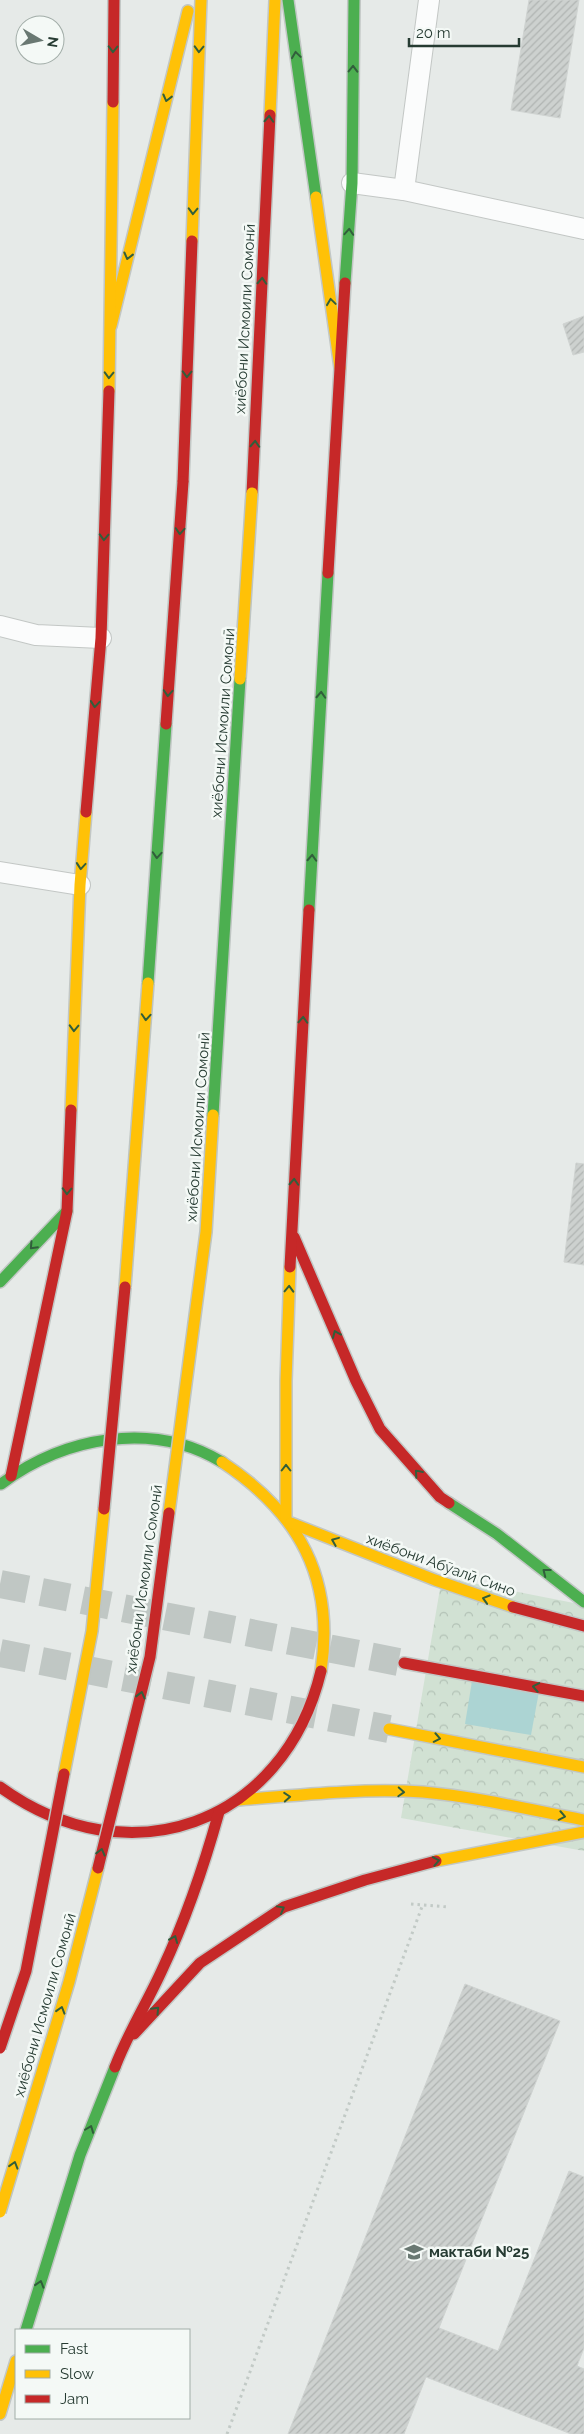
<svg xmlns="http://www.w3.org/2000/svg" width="584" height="2434" font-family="Raleway,sans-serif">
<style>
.park{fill:url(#park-crowns)}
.water{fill:#acd4d3}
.building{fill:url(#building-hatch);stroke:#cfd3d1}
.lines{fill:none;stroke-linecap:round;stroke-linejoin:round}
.secondary-tunnel{stroke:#c0c7c4;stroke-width:28;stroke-dasharray:28 14;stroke-linecap:butt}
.lane-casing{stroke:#c3c7c5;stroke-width:22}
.fast-casing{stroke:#c2c7c5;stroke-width:14}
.slow-casing{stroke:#c2c7c5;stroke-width:14}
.jam-casing{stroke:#c2c7c5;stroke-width:14}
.path{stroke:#c2cac6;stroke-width:3;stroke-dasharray:2.5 4;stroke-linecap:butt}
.lane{stroke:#fbfcfc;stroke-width:20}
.fast{stroke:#4caf50;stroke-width:11}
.slow{stroke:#ffc107;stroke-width:11}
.jam{stroke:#c62828;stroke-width:11}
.fast-bridge-casing{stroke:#bec5c2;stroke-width:14;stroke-linecap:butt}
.slow-bridge-casing{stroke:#bec5c2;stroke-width:14;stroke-linecap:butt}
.jam-bridge-casing{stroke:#bec5c2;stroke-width:14;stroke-linecap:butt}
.fast-bridge{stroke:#4caf50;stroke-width:11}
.slow-bridge{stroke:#ffc107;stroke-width:11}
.jam-bridge{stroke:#c62828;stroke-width:11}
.oneway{stroke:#315e3b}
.labels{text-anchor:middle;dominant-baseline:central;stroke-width:5;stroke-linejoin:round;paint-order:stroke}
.street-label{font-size:15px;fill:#263b32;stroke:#f4f9f6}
.poi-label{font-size:15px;font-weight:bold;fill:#263b32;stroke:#f4f9f6;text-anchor:start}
</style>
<defs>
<pattern id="park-crowns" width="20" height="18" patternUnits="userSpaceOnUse" patternTransform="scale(1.25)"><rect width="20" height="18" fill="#d1e1d3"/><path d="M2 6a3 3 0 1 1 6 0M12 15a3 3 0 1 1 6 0" fill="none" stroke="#b3c2b6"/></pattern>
<pattern id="building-hatch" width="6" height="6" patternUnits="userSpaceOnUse" patternTransform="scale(1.25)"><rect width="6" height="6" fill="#cdd1cf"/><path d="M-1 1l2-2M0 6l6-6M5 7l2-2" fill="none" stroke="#b0b4b2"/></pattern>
</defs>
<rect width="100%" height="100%" fill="#e6eae8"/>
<polygon class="park" points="442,1577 584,1605 584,1851 401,1818"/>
<polygon class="water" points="473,1675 540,1686 531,1735 465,1724"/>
<g class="building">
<polygon points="529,0 579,0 560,118 511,110"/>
<polygon points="584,316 584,352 573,355 563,324"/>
<polygon points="576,1163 584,1164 584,1265 564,1262"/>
<polygon points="465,1984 560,2021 439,2328 498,2351 569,2171 584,2177 584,2348 577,2366 584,2369 584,2434 571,2434 426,2377 404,2434 288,2434"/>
</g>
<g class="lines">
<g class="secondary-tunnel">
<polyline points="0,1584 404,1663"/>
<polyline points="0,1653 389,1729"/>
</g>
<g class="lane-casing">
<g id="lane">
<polyline points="352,183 404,190 584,229"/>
<polyline points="404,190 429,0"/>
<polyline points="0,626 36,635 101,638"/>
<polyline points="0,872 80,885"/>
</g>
</g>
<g class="fast-casing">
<g id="fast">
<polyline points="288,0 316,197"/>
<polyline points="345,283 352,183 354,0"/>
<polyline points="309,910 328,573"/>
<polyline points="0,1282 67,1211"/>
<path d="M1 1484C64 1437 152 1420 222 1462"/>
<polyline points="449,1503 497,1534 584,1602"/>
<polyline points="26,2330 80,2155 115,2067"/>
</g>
</g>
<g class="slow-casing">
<g id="slow">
<polyline points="270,115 275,0"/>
<polyline points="316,197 340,368"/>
<polyline points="192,241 201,0"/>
<polyline points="111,326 188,11"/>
<polyline points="109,391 113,102"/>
<polyline points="71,1110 80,885 86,812"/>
<path d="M222 1462C299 1513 335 1578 321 1671"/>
<polyline points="286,1517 286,1381 290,1267"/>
<polyline points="291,1523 435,1580 513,1607"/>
<polyline points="389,1729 584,1767"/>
<path d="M238 1800C299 1795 362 1788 423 1792 478 1797 531 1810 584 1820"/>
<polyline points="436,1861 584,1832"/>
<polyline points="0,2414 16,2361"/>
</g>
</g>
<g class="jam-casing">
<g id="jam">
<polyline points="113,102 114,0"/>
<polyline points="183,482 192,241"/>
<polyline points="252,493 270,115"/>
<polyline points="328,573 345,283"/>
<polyline points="86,812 101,638 109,391"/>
<polyline points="294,1237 356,1381 380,1429 440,1497 449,1503"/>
<polyline points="290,1267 309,910"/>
<polyline points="11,1476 67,1211 71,1110"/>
<polyline points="513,1607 584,1626"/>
<polyline points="404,1663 584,1696"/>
<path d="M0 1787C128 1880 284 1825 321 1671"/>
<polyline points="134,2034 200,1963 284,1907 365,1880 436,1861"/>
<path d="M115 2067C128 2033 147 2003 162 1970 186 1919 204 1866 219 1812"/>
</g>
</g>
<g class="path">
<polyline points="411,1904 448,1907"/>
<polyline points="227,2434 423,1904"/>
</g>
<use href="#lane" class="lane"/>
<use href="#fast" class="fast"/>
<use href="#slow" class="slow"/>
<use href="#jam" class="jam"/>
<g class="fast-bridge-casing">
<g id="fast-bridge">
<polyline points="148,983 166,724"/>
<polyline points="213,1115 240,679"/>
</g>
</g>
<g class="slow-bridge-casing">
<g id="slow-bridge">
<polyline points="240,679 252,493"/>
<polyline points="125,1287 148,983"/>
<polyline points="169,1513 206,1232 213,1115"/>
<polyline points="64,1774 92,1631 104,1509"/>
<polyline points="0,2212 69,1982 98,1868"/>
</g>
</g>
<g class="jam-bridge-casing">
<g id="jam-bridge">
<polyline points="166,724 183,482"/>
<polyline points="104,1509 125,1287"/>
<polyline points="98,1868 150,1657 169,1513"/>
<polyline points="0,2048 26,1971 64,1774"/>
</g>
</g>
<use href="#fast-bridge" class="fast-bridge"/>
<use href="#slow-bridge" class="slow-bridge"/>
<use href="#jam-bridge" class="jam-bridge"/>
</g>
<defs><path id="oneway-chevron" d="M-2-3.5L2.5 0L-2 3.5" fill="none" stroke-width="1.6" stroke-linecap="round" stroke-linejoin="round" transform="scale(1.25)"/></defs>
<g class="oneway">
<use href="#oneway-chevron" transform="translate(113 49) rotate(91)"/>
<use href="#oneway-chevron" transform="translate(199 49) rotate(92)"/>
<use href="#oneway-chevron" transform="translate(296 55) rotate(-98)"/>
<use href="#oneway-chevron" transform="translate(353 69) rotate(-89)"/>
<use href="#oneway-chevron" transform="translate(167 98) rotate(104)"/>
<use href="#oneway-chevron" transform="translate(269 119) rotate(-87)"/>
<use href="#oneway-chevron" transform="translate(193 211) rotate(92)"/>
<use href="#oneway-chevron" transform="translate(349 232) rotate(-86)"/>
<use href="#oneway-chevron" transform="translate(128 256) rotate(104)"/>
<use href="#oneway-chevron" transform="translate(262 281) rotate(-87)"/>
<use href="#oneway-chevron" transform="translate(331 302) rotate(-98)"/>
<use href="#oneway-chevron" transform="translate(187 374) rotate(92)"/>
<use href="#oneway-chevron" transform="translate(109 375) rotate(92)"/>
<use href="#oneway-chevron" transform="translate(255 444) rotate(-87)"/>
<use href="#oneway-chevron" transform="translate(180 531) rotate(94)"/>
<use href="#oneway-chevron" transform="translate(104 537) rotate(92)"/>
<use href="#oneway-chevron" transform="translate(168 693) rotate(94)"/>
<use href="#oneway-chevron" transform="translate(321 695) rotate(-87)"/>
<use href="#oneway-chevron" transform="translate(95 704) rotate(95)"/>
<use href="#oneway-chevron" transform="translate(157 855) rotate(94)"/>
<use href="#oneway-chevron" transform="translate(312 858) rotate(-87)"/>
<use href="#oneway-chevron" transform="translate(81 866) rotate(95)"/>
<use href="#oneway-chevron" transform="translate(146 1017) rotate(94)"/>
<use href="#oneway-chevron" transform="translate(303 1020) rotate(-87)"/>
<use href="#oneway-chevron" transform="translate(74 1028) rotate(92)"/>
<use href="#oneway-chevron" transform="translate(294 1182) rotate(-87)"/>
<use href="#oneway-chevron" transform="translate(67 1191) rotate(92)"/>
<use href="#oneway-chevron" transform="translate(33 1246) rotate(133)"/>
<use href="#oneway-chevron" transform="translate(289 1289) rotate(-88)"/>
<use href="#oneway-chevron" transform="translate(336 1334) rotate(-113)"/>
<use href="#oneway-chevron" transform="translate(286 1468) rotate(-90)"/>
<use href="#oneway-chevron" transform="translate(418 1473) rotate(-131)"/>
<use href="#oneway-chevron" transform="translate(335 1541) rotate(-158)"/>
<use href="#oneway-chevron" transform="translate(546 1572) rotate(-142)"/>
<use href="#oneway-chevron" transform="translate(486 1599) rotate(-163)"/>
<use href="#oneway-chevron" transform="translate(536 1687) rotate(-170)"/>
<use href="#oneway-chevron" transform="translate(141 1695) rotate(-76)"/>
<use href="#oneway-chevron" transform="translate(437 1738) rotate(11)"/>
<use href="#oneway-chevron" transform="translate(401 1792) rotate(3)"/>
<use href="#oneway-chevron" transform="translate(287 1797) rotate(-4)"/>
<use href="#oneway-chevron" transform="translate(562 1816) rotate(11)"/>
<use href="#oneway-chevron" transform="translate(101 1852) rotate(-76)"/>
<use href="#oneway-chevron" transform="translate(436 1861) rotate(-11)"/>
<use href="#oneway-chevron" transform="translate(281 1909) rotate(-29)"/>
<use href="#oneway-chevron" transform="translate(174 1939) rotate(-68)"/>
<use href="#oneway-chevron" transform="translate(61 2010) rotate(-73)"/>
<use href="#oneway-chevron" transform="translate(156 2010) rotate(-47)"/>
<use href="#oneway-chevron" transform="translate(90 2129) rotate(-69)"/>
<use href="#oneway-chevron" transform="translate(14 2165) rotate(-73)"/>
<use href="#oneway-chevron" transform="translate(40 2284) rotate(-73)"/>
</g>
<defs>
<g id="school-bare" transform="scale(1.5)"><path d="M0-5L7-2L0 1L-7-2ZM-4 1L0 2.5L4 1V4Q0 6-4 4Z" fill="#697872" stroke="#f4f9f6" stroke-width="2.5" paint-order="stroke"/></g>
</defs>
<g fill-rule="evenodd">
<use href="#school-bare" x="414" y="2252"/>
</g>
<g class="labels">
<g class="street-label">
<text transform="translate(245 319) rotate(-87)">хиёбони Исмоили Сомонӣ</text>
<text transform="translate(223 723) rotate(-86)">хиёбони Исмоили Сомонӣ</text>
<text transform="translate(198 1127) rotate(-86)">хиёбони Исмоили Сомонӣ</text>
<text transform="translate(441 1565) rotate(20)">хиёбони Абӯалӣ Сино</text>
<text transform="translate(144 1579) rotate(-82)">хиёбони Исмоили Сомонӣ</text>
<text transform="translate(45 2005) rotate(-74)">хиёбони Исмоили Сомонӣ</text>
</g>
<g class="poi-label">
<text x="429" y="2252">мактаби №25</text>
</g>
</g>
<rect x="15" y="2329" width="175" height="90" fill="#f4f9f6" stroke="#a2ada8"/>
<rect x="25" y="2345" width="25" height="8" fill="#4caf50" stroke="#a2ada8"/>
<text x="60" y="2354" font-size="15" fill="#263b32">Fast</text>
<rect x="25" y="2370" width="25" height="8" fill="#ffc107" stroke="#a2ada8"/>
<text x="60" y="2379" font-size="15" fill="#263b32">Slow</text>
<rect x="25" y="2395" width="25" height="8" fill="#c62828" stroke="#a2ada8"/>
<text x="60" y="2404" font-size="15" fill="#263b32">Jam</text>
<g transform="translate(40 40) rotate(99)"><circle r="24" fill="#f4f9f6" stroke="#a2ada8"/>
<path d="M0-4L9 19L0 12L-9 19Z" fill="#697872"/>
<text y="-8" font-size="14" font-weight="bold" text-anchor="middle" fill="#263b32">N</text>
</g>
<path d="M409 38v8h110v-8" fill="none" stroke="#263b32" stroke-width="2.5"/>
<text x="416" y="38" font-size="15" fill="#263b32" stroke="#f4f9f6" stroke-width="4" paint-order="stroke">20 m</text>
</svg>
